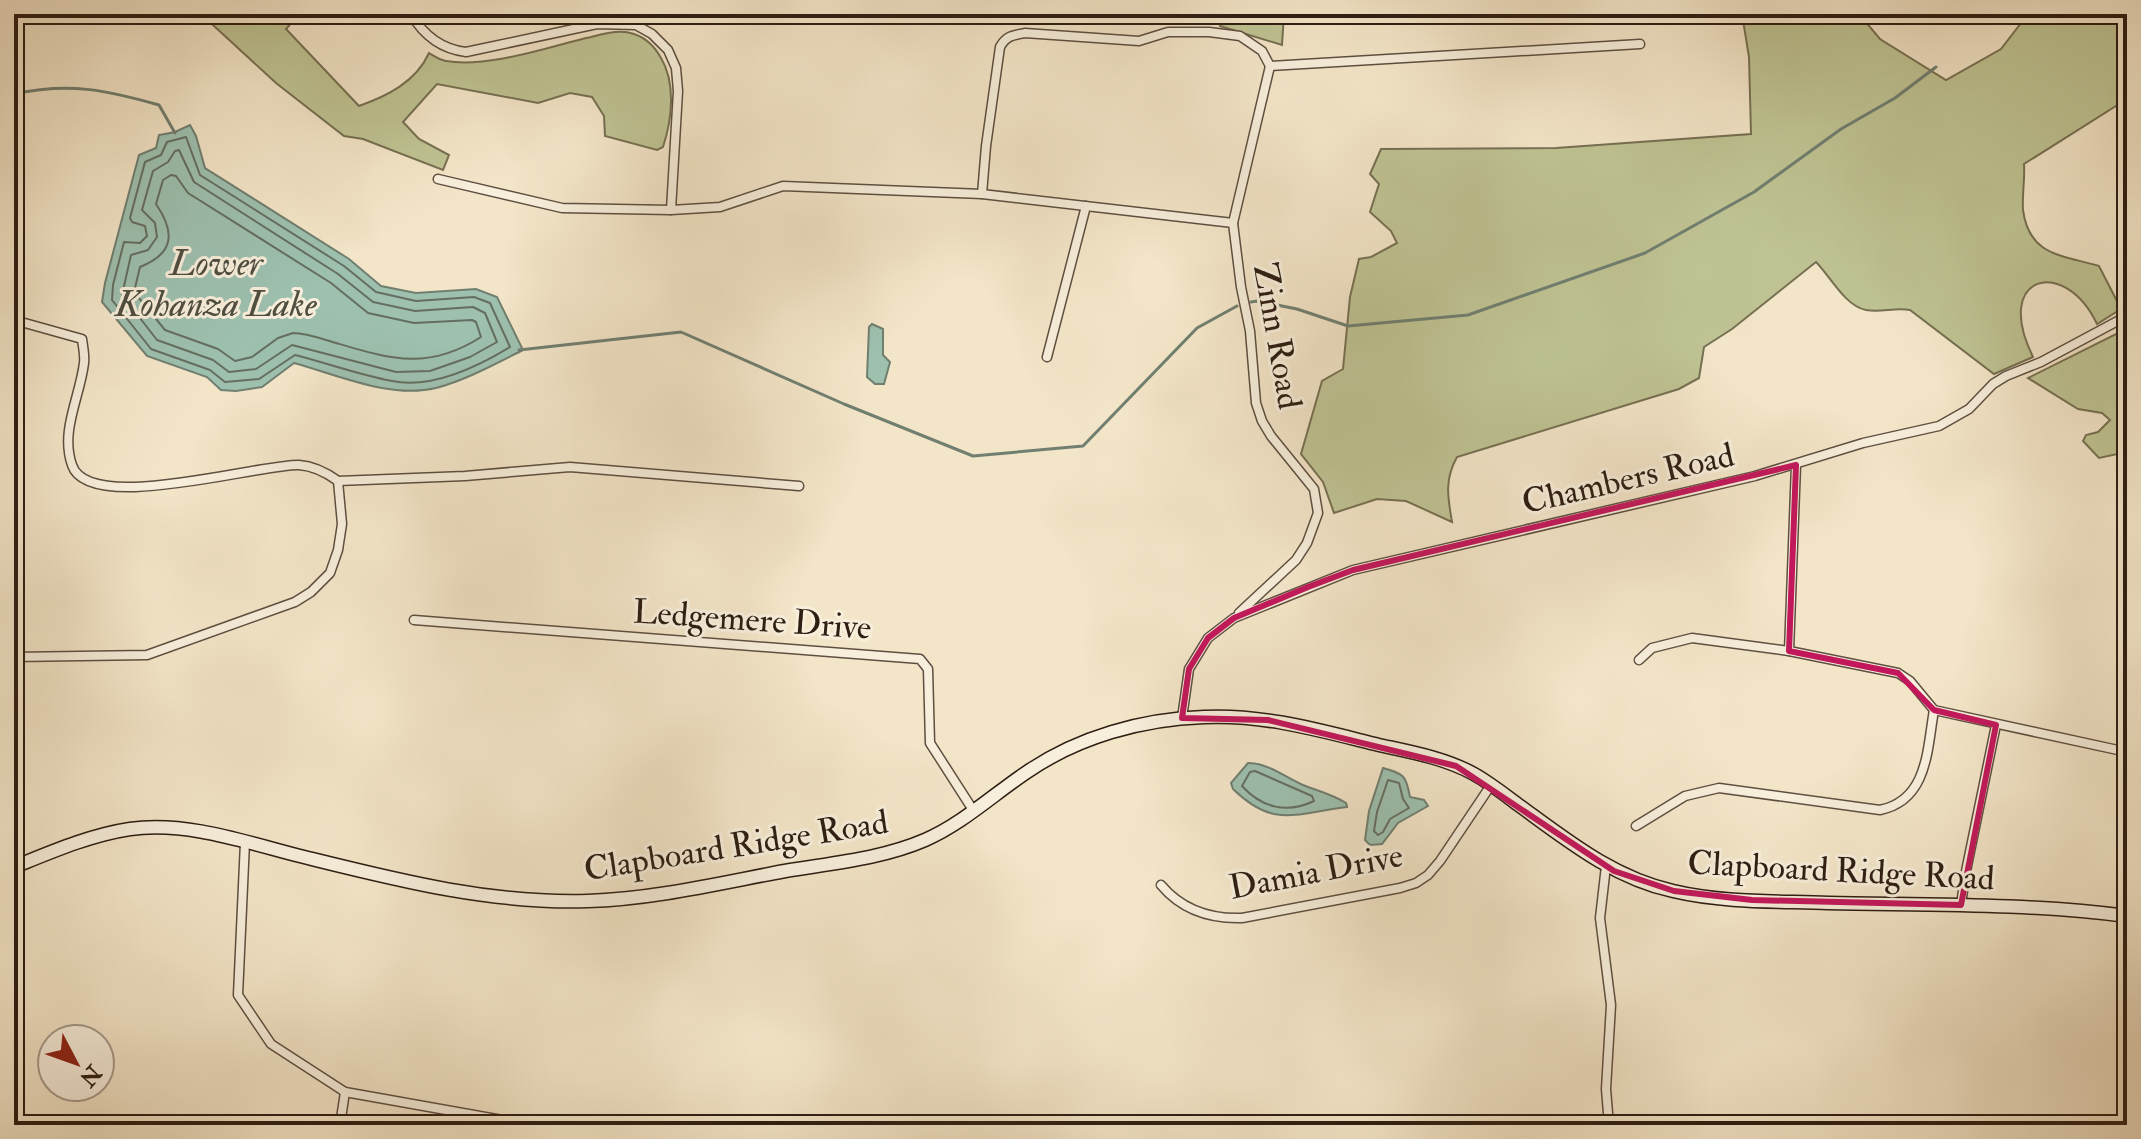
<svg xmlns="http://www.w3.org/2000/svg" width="2141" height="1139" font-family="'IM FELL Double Pica',serif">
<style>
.green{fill:#bfc393;stroke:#767052;stroke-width:2}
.water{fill:#9dc0af;stroke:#707f70;stroke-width:2}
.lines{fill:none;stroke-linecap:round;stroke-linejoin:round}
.shore{stroke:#656e60;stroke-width:2}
.stream{stroke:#707f70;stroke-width:3}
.minor-casing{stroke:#5e4f40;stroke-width:11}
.secondary-casing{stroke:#2d1d12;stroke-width:15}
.minor{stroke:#f7eedb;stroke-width:8}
.secondary{stroke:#f7eedb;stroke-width:12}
.marked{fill:none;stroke:#c2185b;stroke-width:6;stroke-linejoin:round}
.labels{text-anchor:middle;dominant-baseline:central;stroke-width:6;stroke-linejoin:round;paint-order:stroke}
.street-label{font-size:34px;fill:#2d1d12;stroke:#f7eedb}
.water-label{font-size:36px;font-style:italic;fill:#4f4e41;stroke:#f7eedb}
</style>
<rect width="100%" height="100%" fill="#f3e5c8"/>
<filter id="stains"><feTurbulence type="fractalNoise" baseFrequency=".0025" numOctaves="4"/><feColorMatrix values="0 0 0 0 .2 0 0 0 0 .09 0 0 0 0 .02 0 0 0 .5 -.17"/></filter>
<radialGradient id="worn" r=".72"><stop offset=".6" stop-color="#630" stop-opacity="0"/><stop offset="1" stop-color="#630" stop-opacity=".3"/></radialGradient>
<g class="green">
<path d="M201 14H299L286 29 359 106C387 96 416 82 429 53 434 56 440 60 446 61 487 68 545 48 586 38 601 35 618 28 634 34 646 38 655 47 661 58 676 83 672 120 663 147L657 150 605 136 604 116 592 97 570 93 538 103 437 84 403 122 419 139 449 155 443 170 363 139 344 136 276 83Z"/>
<polygon points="1223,14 1284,14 1282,45 1220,26"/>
<path d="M1742 14H1859L1880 39 1946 80 2001 49 2028 14H2127V99L2024 164C2025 179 2022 195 2023 210 2029 256 2062 255 2099 266L2121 309 2097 324C2065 256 1992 274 2033 357L1994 374 1910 310C1895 307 1881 313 1866 310 1845 306 1830 276 1816 262L1732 329 1704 347 1699 378 1679 389 1457 457C1444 480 1448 498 1452 522L1406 501 1377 499 1334 513 1323 482 1301 454 1322 381 1343 369 1350 297 1359 259 1371 257 1397 243 1391 231 1370 212 1379 184 1370 174 1381 149 1556 148 1751 134 1749 57Z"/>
<polygon points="2116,334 2127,351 2127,452 2099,458 2083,441 2086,435 2098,432 2110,420 2102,413 2078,409 2028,378"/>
</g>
<g class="water">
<path d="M190 125 196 136 205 168 349 259 381 286 416 293 476 289 497 297 523 350C495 364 466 380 436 388 390 399 338 375 294 363L262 387 236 391 221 390 207 377 147 356 102 302 105 283 139 155 156 148 159 135 175 132Z"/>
<polygon points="872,324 883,329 883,355 890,362 884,384 875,384 867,377 869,327"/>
<path d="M1248 763C1268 763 1285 777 1303 785 1318 791 1332 794 1346 803L1347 807C1295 813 1274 829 1233 789L1231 783Z"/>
<path d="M1383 768C1404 774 1406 775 1410 797L1424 800 1428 806 1398 823 1382 844 1370 845 1365 840 1369 811Z"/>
</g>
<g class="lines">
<g class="shore">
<path d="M186 137 200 175 344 266 376 292 416 301 474 297 490 303 510 347C477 367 431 389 392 381 359 375 327 363 295 355L259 379 225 382 210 370 151 349 112 300 113 285 124 242 140 243 147 236 145 226 132 222 130 218 145 162 161 155 167 142Z"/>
<polygon points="179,150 194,182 338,274 373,302 415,311 473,307 485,313 497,342 470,357 430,371 396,372 292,345 256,369 229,372 213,360 157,340 122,295 131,255 148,250 157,237 155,223 142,210 153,171 168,162 175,151"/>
<path d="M171 175 176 176 188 193 331 283 368 313 414 323 472 320 476 322 481 337C428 371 391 359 336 343 322 339 307 333 293 333L278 338 252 357 235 361 218 349 165 330 134 292 140 267C175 253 175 232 156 204L163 180Z"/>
<path d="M1255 771 1312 796 1314 801C1287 814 1262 808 1242 786L1250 772Z"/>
<polygon points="1388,780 1399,783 1403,799 1409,808 1390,819 1383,832 1378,835 1374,831 1377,812"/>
</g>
<g class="stream">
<path d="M14 94C69 82 106 90 159 105L175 133"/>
<polyline points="1251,302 1257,301 1297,309 1348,326 1468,315 1645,253 1754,192 1841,129 1895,98 1936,67"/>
<polyline points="519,350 681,332 844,404 973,456 1083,446 1197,328 1237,306"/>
</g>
<g class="minor-casing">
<g id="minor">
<path d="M411 14C424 36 441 49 466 52L597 24 636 25 652 34 668 50 676 68 678 91 671 210"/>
<polyline points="1270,66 1640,44"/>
<polyline points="438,179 562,208 671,210 720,207 783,186 982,194 1233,223"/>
<path d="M982 194 986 146 1000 47C1006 36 1013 35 1025 33L1139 41 1168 32H1209L1240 36 1262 51 1270 66"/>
<path d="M14 320 82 339C83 347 85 356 84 363 80 397 60 431 72 465 88 515 258 464 299 465 314 466 327 473 338 481L342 524 338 550 330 573 311 592 295 602 147 655 14 657"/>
<polyline points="1047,357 1086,206"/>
<polyline points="338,481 465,476 570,467 799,486"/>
<polyline points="1239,613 1296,560 1307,543 1318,513 1314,489 1271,436 1262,421 1256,403 1250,331 1241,287 1233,223 1270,66"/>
<polyline points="414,620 920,659 928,669 930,743 973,810"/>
<polyline points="1789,651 1796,465"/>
<polyline points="1934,710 2127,752"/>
<polyline points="1182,718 1189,669 1208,638 1234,618 1353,570 1755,476 1863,443 1939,426 1969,409 1993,384 2006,376 2041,362 2127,316"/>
<path d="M1636 826 1685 796 1719 788 1880 810C1928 800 1927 750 1934 710L1910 681 1898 673 1789 651 1692 638 1652 648 1639 660"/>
<polyline points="245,842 238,995 271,1044 345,1092 530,1125"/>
<polyline points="1606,866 1600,918 1611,1005 1606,1089 1609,1125"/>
<path d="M1161 885C1182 910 1211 919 1242 918L1400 888 1416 883 1428 875 1440 861 1491 785"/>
<polyline points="1961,905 1965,876 1996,725"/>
<polyline points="340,1125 345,1092"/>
</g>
</g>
<g class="secondary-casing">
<path id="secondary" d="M14 867C51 852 90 835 130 829 188 821 248 843 304 857 397 880 490 904 588 901 654 899 720 883 785 871 832 863 881 859 925 840 962 824 994 794 1027 772 1078 737 1142 719 1204 717 1264 714 1322 731 1379 745 1411 752 1445 758 1474 774 1490 783 1505 795 1520 806 1568 841 1614 878 1673 891 1724 903 1776 901 1828 903 1928 905 2028 903 2127 916"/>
</g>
<use href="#minor" class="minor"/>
<use href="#secondary" class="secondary"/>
</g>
<path class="marked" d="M1796 465 1789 651 1898 673 1934 710 1996 725 1961 905 1752 900 1674 891 1614 871 1456 766 1268 720 1182 718 1189 669 1208 638 1234 618 1308 587 1353 570Z"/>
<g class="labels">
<g class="street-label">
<text transform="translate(1277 336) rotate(80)">Zinn Road</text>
<text transform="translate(1628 479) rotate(-13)">Chambers Road</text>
<text transform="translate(752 620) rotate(4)">Ledgemere Drive</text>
<text transform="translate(736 846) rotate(-9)">Clapboard Ridge Road</text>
<text transform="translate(1841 871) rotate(3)">Clapboard Ridge Road</text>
<text transform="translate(1316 872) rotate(-11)">Damia Drive</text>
</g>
<g class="water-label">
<text x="216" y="263">Lower<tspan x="216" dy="41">Kohanza Lake</tspan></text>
</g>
</g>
<rect width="2141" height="1139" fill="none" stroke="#f3e5c8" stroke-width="48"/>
<rect x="16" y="16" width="2109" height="1107" fill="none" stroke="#2d1d12" stroke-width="4"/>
<rect x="24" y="24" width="2093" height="1091" fill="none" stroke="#2d1d12" stroke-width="2"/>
<g transform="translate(76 1063) rotate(131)"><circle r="38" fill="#f7eedb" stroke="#a69a8b" stroke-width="2"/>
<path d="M0-6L14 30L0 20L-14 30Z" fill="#8f2418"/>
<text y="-12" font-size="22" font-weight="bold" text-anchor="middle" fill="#2d1d12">N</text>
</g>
<rect width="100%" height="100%" filter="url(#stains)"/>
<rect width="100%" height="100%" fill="url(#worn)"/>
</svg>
